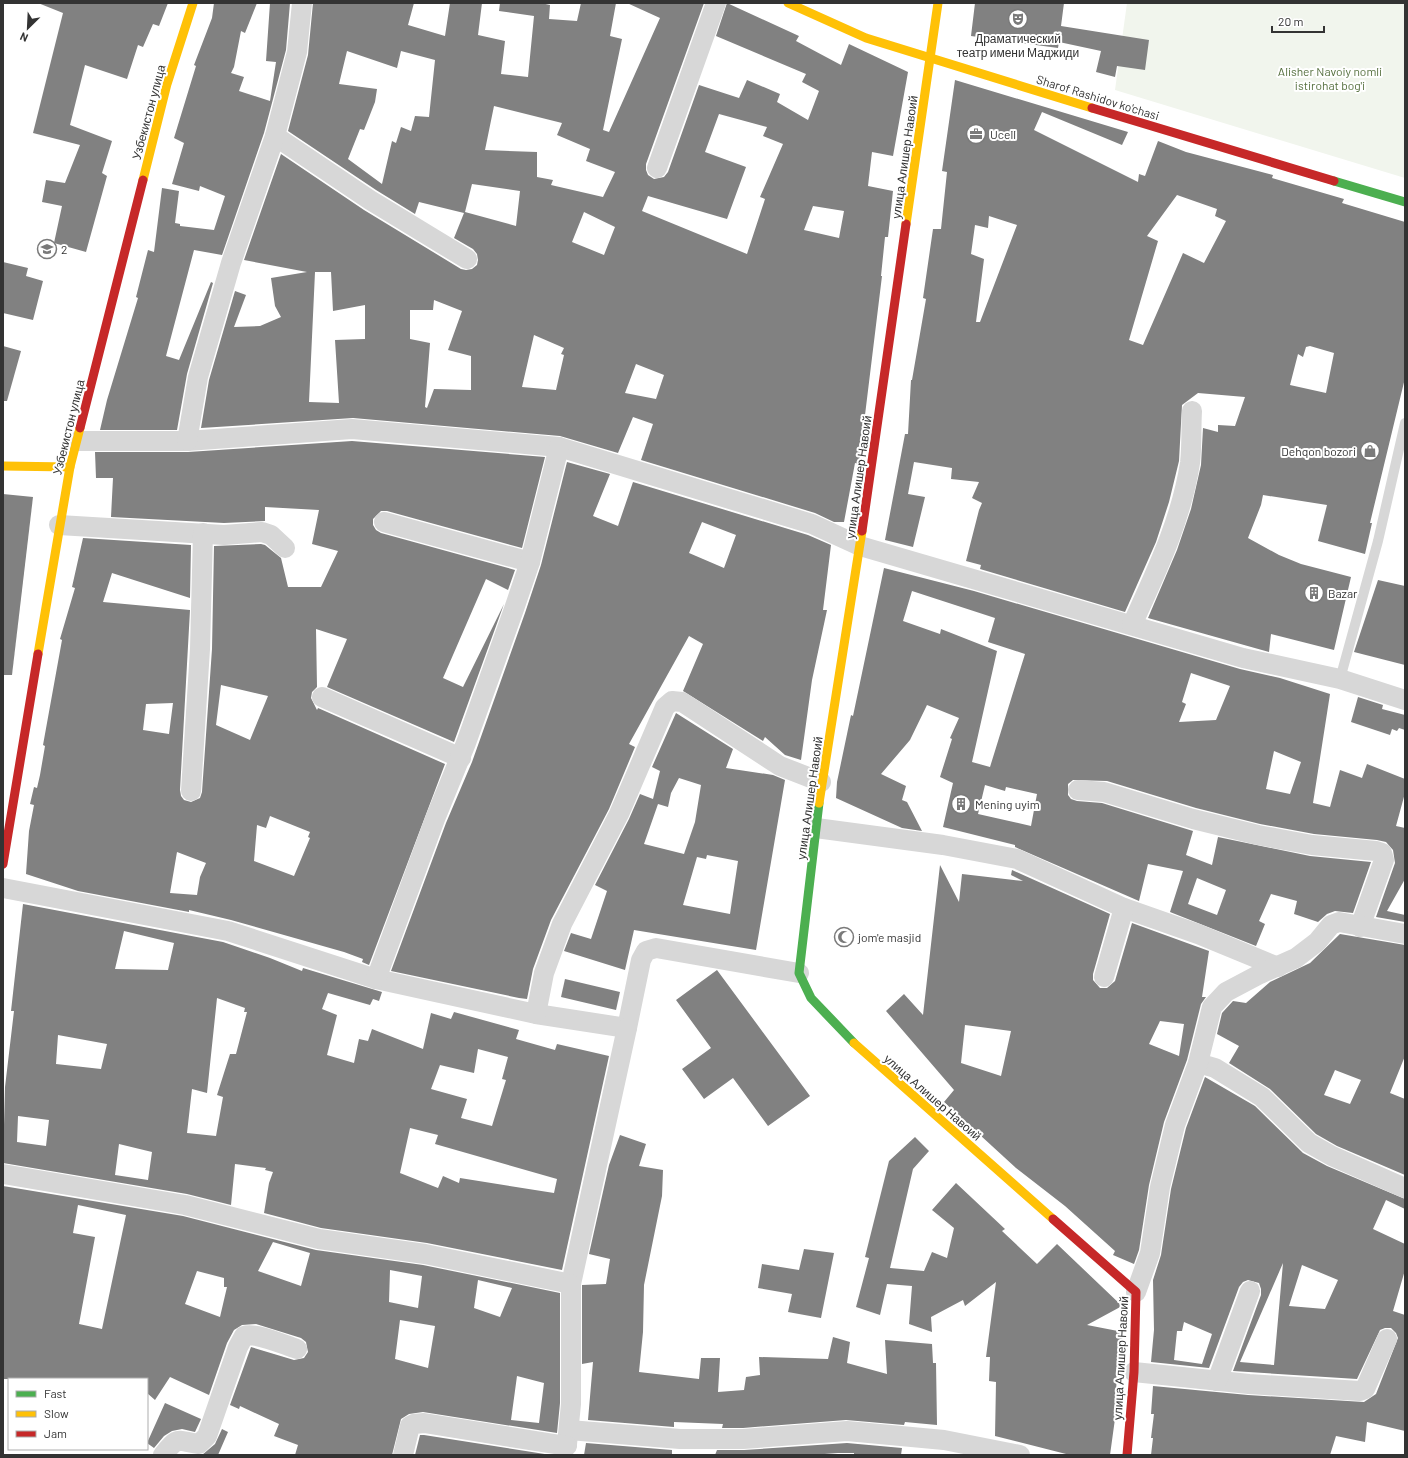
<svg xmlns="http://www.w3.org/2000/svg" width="1408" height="1458" font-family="Barlow,sans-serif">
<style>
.green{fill:#f1f5ed}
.building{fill:#818181;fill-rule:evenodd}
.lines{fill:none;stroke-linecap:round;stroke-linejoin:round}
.lane{stroke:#d7d7d7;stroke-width:10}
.street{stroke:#d7d7d7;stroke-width:20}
.fast{stroke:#4caf50;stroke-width:9}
.slow{stroke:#ffc107;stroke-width:9}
.jam{stroke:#c62828;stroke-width:9}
.labels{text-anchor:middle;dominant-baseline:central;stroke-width:4;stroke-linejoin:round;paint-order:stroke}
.poi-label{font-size:12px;fill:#333;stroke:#fff;text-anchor:start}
.park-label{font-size:12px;fill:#56703f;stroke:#fff}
.street-label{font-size:12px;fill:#333;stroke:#fff}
</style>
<rect width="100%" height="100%" fill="#fff"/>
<polygon class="green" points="1127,3 1405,3 1405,178 1115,90"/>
<g class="building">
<polygon points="38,3 168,3 159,26 153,24 143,47 138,45 127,79 85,65 70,125 112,141 102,173 107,176 86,252 54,243 62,206 42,202 46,180 65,183 80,145 33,133 63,13"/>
<polygon points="214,3 257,3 245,33 241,31 234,67 231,73 244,77 239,91 270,101 276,62 266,61 270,3 290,3 286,50 264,133 222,255 194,250 166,356 179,360 211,282 213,283 187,374 177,430 100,430 107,400 138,298 136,297 148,250 154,252 162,188 179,191 175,223 180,224 180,226 214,230 225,196 200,186 199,191 172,184 184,143 174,138 196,66 194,65 212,18"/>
<path d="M313 3H414L408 25 445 36 450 3H482L478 35 505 41 501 74 528 77 534 16 499 11 500 3H541L550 5 549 19 577 21 581 3H616L610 36 622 39 603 130 609 132 660 18 627 3H704L646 164V170L648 175 654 179 664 177 668 172 699 85 739 98 747 80 780 94 777 102 808 120 819 91 802 82 806 74 716 36 727 3 799 36 796 41 841 65 849 44 908 72 893 156 872 152 868 186 893 191 888 237H885L881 276H882L859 464 855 463 844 522H834L815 513 641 460 653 424 633 417 618 453 560 436 353 418 201 428 209 380 235 291 246 295 234 327 260 326 281 317 275 306 271 278 307 272 244 260 281 154 364 210 461 269 466 270 472 269 477 265 478 260 477 254 473 249 454 238 464 213 419 202 415 214 376 190 288 131 308 55ZM347 51 397 68 401 51 435 60 429 117 415 116 411 131 401 127 396 143 392 141 382 184 348 159 360 129 364 130 375 102 377 89 339 84ZM494 106 562 123 557 135 590 149 586 161 615 172 603 197 551 185 553 180 537 177V152L485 150ZM719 114 767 127 763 136 783 144 760 197 765 199 747 254 642 211 648 196 727 219 746 167 705 152ZM472 184 520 191 516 226 465 212ZM813 206 844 211 839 238 804 230ZM584 212 615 227 604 255 572 242ZM315 272H331L333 311 365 305V339L335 340 339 403 309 402ZM434 300 462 311 448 350 471 356V390L434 389 427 408 425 407 430 343 410 339V310H433ZM534 335 564 348 561 354 564 355 556 390 522 387ZM636 364 664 375 656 399 625 393Z"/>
<polygon points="975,3 1064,3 1061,26 1149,40 1145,70 1117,66 1115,77 1096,72 1101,51 1059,42 1058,48 971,36"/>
<path d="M955 80 1128 132 1122 145 1042 112 1034 130 1138 182 1139 174 1145 176 1158 141 1186 152 1273 175 1272 178 1344 199 1342 203 1405 222V378L1370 523H1372L1365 554 1318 541 1327 505 1263 495 1261 505 1248 538 1279 555 1301 564 1351 577 1334 650 1271 634 1269 652 1148 618 1177 550 1191 509 1201 465 1203 428 1218 432V425L1235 426 1245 397 1198 393 1182 405 1179 461 1169 502 1156 542 1125 612 980 569 981 565 966 561 979 510 982 503 972 498 979 482 951 479 952 468 914 462 908 494 925 497 913 547 885 540 905 434H908L911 380H912L926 299 923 298 933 229H941L947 172 942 171ZM1177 195 1217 209 1215 216 1226 221 1204 263 1183 253 1143 345 1129 340 1158 241 1147 236ZM989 216 1017 225 980 322H976L984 259 971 254 975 225 988 228ZM1310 346 1334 353 1326 393 1290 385 1298 354 1303 357 1306 347Z"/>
<polygon points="3,262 28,268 26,276 43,281 33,320 3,313"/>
<polygon points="3,346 21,351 7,401 3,401"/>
<path d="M352 441 545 457 522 548 387 511H381L373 519V525L376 530 381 533 515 570 508 590 486 579 443 678 463 687 504 604 454 742 327 687 347 639 316 629 317 687 312 692 311 698 317 710 318 708 445 764 369 965 362 962 363 959 344 952 231 920 189 910V912L78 891 26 874 29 831 34 805 30 804 34 787 37 788 40 775 45 746 43 745 62 640 60 639 75 588 72 587 83 538 191 545 190 598 112 573 103 602 190 610 180 790 181 796 184 800 191 802 200 798 202 792 212 649 214 546 261 544 265 545 281 558 288 587H321L338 551 312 544 319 510 265 507V521L224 523 111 517 113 478H96L95 452H188ZM221 685 268 696 250 740 216 725ZM173 703 169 734 143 730 146 704ZM270 816 310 832 308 837 310 838 294 876 254 861 257 825 266 828ZM177 852 206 863 200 877 197 895 170 893Z"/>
<path d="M567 462 610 474 593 516 618 526 633 482 808 535 831 545 823 610H827L812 680 801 760 785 755 765 737 763 741 683 691 703 644 689 636 629 744 635 747 609 809 551 920 533 969 527 999 519 998 391 971 446 823 472 762 525 613 541 565ZM702 522 736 535 724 568 689 553Z"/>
<polygon points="3,494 33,497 12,675 3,675"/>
<path d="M884 568 974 591 1240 669 1280 678 1330 694 1313 803 1330 807 1340 770 1362 778 1367 764 1405 779V793L1396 826 1405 828V879L1387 911 1405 915V922L1376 917 1395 863 1393 850 1386 842 1377 840 1314 834 1260 824 1196 808 1107 781 1073 780 1068 784V795L1071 799 1077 801 1102 803 1193 831 1186 855 1212 865 1218 837 1310 856 1371 862 1353 913 1335 911 1327 914 1318 922 1294 914 1297 901 1271 894 1259 921 1265 924 1256 946 1170 912 1183 871 1148 864 1139 901 1015 847V845L943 827 953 783 940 777 952 739 950 738 959 718 927 705 910 740 881 774 906 786 902 800 907 802 922 831 902 828 836 798 837 782 851 715 853 716ZM912 591 995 618 988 642 1025 654 990 767 972 762 997 651 941 629 940 634 903 621ZM1191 673 1230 686 1216 720 1179 722 1186 704 1182 702ZM1274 751 1301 762 1290 794 1266 789ZM985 785 1005 791 1006 787 1037 794 1031 826 978 814ZM1197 878 1226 890 1217 915 1188 904Z"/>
<polygon points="1378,580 1405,586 1405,665 1354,652"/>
<polygon points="1358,697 1383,705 1382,709 1405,715 1405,730 1399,728 1397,731 1392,729 1390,735 1351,722"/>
<path d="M676 713 733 749 726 768 773 775 785 780 756 950 634 930 625 970 564 951 571 933 591 939 607 891 595 885 629 819 640 794 653 799 660 771 652 767ZM679 778 701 785 695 822 684 854 644 844 658 804 668 807 671 793ZM707 855 738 861 730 914 683 905 697 857 706 859Z"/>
<path d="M940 865 959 902 962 874 1023 881 1011 875 1012 870 1110 914 1093 974V980L1100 988H1107L1115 981 1132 923 1209 951 1202 997H1206L1201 1004 1187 1060 1164 1122 1149 1185 1139 1250 1134 1264 1113 1255 1115 1251 1065 1206 1016 1168 944 1102 954 1090 886 1011 904 994 923 1015ZM1160 1021 1184 1024 1179 1056 1149 1044ZM965 1025 1011 1031 1001 1076 961 1063Z"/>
<path d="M23 904 223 942 270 958 302 971 303 968 382 992 379 1001 373 999 370 1005 328 993 322 1009 337 1015 327 1055 354 1063 359 1039 368 1041 372 1029 423 1049 431 1013 451 1019 454 1012 519 1030 516 1039 555 1050 557 1044 609 1056 562 1270 427 1243 321 1228 264 1213 269 1183 273 1172 265 1170 266 1168 235 1164 231 1205 187 1194 3 1163 5 1087 14 1011H11ZM124 931 174 943 168 970 115 969ZM217 998 245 1008 244 1012H247L236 1054H230L217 1095 223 1097 216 1136 187 1133 192 1089 207 1093ZM58 1035 107 1044 101 1069 56 1064ZM478 1049 508 1057 502 1079 506 1080 492 1126 461 1118 467 1099 431 1089 440 1065 474 1073ZM18 1116 49 1120 46 1146 17 1142ZM410 1128 438 1135 435 1144 557 1179 554 1193 460 1178 459 1183 443 1176 438 1188 400 1173ZM119 1144 152 1152 148 1180 115 1175Z"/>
<path d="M1340 934 1405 945V1056L1390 1093 1405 1099V1175L1337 1146 1316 1134 1270 1089 1229 1063 1239 1046 1217 1034 1222 1013 1233 1001 1246 1003 1270 982 1310 963ZM1335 1070 1361 1080 1350 1104 1324 1095Z"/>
<polygon points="717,970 810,1096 768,1126 733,1078 704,1099 682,1069 711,1048 676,1000"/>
<polygon points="565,979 620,992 616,1010 561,997"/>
<path d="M1205 1077 1255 1106 1303 1153 1327 1166 1405 1199V1209L1386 1200 1373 1229 1405 1244V1270L1393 1311 1405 1315V1431L1367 1422 1365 1442 1336 1436 1330 1455H1151L1153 1438H1151L1154 1414H1151L1153 1386 1248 1395 1364 1402 1376 1394 1398 1338 1396 1333 1391 1328H1385L1380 1330 1357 1379 1233 1371 1261 1295V1289L1259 1283 1248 1280 1243 1282 1239 1287 1209 1368 1151 1362 1154 1330 1153 1280 1161 1255 1171 1189 1186 1128ZM1283 1263 1274 1365 1240 1362ZM1302 1265 1338 1280 1325 1309 1289 1306ZM1184 1322 1212 1334 1202 1364 1174 1360 1177 1331H1182Z"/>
<polygon points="620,1135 646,1144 639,1166 663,1170 662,1196 644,1285 643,1332 639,1372 699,1379 701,1358 720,1358 718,1392 744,1390 746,1377 760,1375 759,1357 828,1359 833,1337 850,1342 847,1363 887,1374 885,1340 932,1344 933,1363 936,1363 937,1425 905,1422 904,1425 846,1420 743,1428 722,1428 723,1424 674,1422 674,1427 588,1420 593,1362 582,1364 582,1285 606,1284 610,1259 589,1254 609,1165"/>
<polygon points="915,1137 929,1151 913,1169 890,1268 924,1271 932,1252 947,1258 954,1228 932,1210 956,1183 1005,1229 1002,1231 1037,1264 1057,1244 1122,1306 1087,1325 1123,1332 1120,1362 1117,1362 1116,1397 1118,1397 1110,1455 1070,1455 995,1436 996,1382 989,1381 990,1357 986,1357 996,1282 965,1306 963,1300 931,1317 932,1332 909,1324 912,1286 887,1284 880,1315 856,1307 869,1258 865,1257 889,1161"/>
<path d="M3 1186 183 1216 316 1250 423 1265 560 1293V1403L557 1433 423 1412 409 1414 401 1419 392 1455H295L298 1445 274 1436 279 1424 240 1406 239 1409 230 1405 251 1347 294 1360 304 1358 308 1352 306 1342 301 1338 256 1324 242 1325 234 1330 227 1343 209 1395 170 1377 155 1400 147 1393V1379H3ZM78 1205 126 1215 102 1329 79 1324 95 1237 73 1233ZM273 1242 310 1253 301 1286 258 1271ZM390 1270 422 1276 418 1308 389 1302ZM197 1271 224 1278V1287H227L220 1317 185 1304ZM478 1280 512 1288 500 1317 474 1308ZM400 1320 435 1326 428 1368 395 1359ZM517 1376 544 1383 539 1423 511 1420Z"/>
<polygon points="804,1249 834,1253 821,1318 788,1312 792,1294 758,1288 762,1264 799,1270"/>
<polygon points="165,1403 201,1419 195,1432 182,1429 172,1431 164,1436 154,1448 147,1443"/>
<polygon points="222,1429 228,1432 218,1455 202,1455 215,1444"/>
<polygon points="420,1435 424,1435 551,1455 415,1455"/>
<polygon points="586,1443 672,1450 672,1455 584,1455"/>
<polygon points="847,1443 902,1448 901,1455 854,1455 854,1453 838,1453 811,1455 715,1455 717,1450 744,1450"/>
</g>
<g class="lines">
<polyline class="lane" points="1340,679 1378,541 1405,423"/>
<g class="street">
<polyline points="275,136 370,200 467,259"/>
<polyline points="657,168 716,3"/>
<polyline points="76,441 187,441 352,429 559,447 812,524 860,546 1243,658 1340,679 1405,700"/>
<polyline points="187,441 198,377 231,263 275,136 297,52 302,3"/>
<polyline points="384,522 530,562"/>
<polyline points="59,525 224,535 262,532 271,535 285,548"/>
<path d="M1132 625C1156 572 1181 521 1190 463 1192 446 1191 428 1192 411"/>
<polyline points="322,697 461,758"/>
<polyline points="1078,790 1104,792 1193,819 1258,835 1312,845 1376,851 1382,853 1384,860 1360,927"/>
<polyline points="191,791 200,649 203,533"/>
<polyline points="816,828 943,845 1017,859 1124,908 1198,934 1278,967"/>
<polyline points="3,888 228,931 376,979 536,1014 627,1028 641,960 646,951 656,948 799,973"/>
<polyline points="1104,977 1124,908"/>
<polyline points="376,979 435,819 466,743 514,609 530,562 559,447"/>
<polyline points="536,1014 544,973 562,924 619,814 665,707 672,701 682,702 780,766 821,782"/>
<polyline points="1198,1063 1215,1068 1262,1097 1309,1143 1332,1156 1405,1188"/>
<polyline points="3,1174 185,1205 319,1239 425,1254 571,1284 627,1028"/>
<polyline points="1136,1292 1150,1253 1160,1187 1175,1125 1198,1063 1212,1007 1226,992 1260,974 1296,958 1317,942 1331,925 1339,922 1405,934"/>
<polyline points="1134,1372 1249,1384 1360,1391 1365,1389 1387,1339"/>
<polyline points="1217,1381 1250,1291"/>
<polyline points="569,1430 680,1439 743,1439 847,1431 944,1440 1020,1455"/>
<polyline points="567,1444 571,1404 571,1284"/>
<path d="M163 1455C179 1435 176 1441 199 1444L207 1436 238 1347 244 1336C256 1332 284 1345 297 1349"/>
<polyline points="403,1455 410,1426 414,1424 424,1423 567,1446"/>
</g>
<g class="fast">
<polyline points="1334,181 1405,202"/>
<polyline points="819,803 799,973 811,998 854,1043"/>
</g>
<g class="slow">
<polyline points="788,3 866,38 1092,108"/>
<polyline points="143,180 167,84 193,3"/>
<polyline points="906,224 938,3"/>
<polyline points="3,466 70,467"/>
<polyline points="38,654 70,467 80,428"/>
<polyline points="819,803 862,531"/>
<polyline points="854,1043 1053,1219"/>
</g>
<g class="jam">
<polyline points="1092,108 1334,181"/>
<polyline points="80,428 143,180"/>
<polyline points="862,531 906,224"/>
<polyline points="3,864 38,654"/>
<polyline points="1053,1219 1136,1292 1134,1372 1127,1455"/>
</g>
</g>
<defs>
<g id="theatre-ring" transform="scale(1)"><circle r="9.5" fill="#fff" stroke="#7a7a7a" stroke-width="1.5"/><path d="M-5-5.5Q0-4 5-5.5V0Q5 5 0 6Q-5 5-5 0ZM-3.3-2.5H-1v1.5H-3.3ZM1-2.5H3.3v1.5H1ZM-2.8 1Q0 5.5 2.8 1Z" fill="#7a7a7a"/></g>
<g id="office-ring" transform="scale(1)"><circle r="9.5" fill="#fff" stroke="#7a7a7a" stroke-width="1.5"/><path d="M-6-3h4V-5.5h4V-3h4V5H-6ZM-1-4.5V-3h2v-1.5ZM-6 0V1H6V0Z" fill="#7a7a7a"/></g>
<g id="school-ring" transform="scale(1)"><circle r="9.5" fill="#fff" stroke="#7a7a7a" stroke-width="1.5"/><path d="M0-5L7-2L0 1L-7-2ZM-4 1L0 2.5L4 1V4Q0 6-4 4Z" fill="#7a7a7a"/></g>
<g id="shop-ring" transform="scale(1)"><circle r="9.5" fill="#fff" stroke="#7a7a7a" stroke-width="1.5"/><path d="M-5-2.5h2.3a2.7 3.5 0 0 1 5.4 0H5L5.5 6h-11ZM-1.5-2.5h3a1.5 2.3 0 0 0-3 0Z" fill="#7a7a7a"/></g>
<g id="building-ring" transform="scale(1)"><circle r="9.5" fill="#fff" stroke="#7a7a7a" stroke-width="1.5"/><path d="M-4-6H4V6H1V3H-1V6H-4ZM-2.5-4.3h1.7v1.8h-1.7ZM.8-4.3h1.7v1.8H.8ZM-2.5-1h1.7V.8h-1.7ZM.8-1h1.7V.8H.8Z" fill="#7a7a7a"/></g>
<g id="mosque-ring" transform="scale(1)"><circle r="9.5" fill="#fff" stroke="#7a7a7a" stroke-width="1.5"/><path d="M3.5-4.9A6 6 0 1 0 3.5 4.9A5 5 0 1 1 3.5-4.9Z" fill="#7a7a7a"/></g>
</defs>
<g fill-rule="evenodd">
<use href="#theatre-ring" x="1018" y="19"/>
<use href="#office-ring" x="976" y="134"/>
<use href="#school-ring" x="47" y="249"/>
<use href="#shop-ring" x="1370" y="451"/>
<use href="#building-ring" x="1314" y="593"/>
<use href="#building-ring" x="961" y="804"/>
<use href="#mosque-ring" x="844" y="937"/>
</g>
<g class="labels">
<g class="poi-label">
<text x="1018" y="38" text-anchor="middle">Драматический<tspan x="1018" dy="14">театр имени Маджиди</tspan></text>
<text x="990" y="134">Ucell</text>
<text x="61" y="249">2</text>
<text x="1356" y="451" text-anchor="end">Dehqon bozori</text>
<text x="1328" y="593">Bazar</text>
<text x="975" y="804">Mening uyim</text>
<text x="858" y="937">jom'e masjid</text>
</g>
<g class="park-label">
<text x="1330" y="71">Alisher Navoiy nomli<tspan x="1330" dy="14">istirohat bog'i</tspan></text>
</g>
<g class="street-label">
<text transform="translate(1098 97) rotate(17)">Sharof Rashidov ko'chasi</text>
<text transform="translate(148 112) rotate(-75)">Узбекистон улица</text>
<text transform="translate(904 157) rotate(-82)">улица Алишер Навоий</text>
<text transform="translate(68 427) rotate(-76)">Узбекистон улица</text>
<text transform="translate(858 477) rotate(-82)">улица Алишер Навоий</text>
<text transform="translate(809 798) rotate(-82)">улица Алишер Навоий</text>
<text transform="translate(933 1097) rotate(41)">улица Алишер Навоий</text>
<text transform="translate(1120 1358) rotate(-87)">улица Алишер Навоий</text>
</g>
</g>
<rect width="1408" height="1458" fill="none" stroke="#333333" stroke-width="8"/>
<rect x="8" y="1378" width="140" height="72" fill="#ffffff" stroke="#adadad"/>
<rect x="16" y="1391" width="20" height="6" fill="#4caf50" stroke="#adadad"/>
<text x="44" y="1398" font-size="12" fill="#333333">Fast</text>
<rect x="16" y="1411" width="20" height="6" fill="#ffc107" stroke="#adadad"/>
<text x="44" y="1418" font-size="12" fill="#333333">Slow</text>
<rect x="16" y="1431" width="20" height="6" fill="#c62828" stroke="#adadad"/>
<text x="44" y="1438" font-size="12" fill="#333333">Jam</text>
<g transform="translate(28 28) rotate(204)" stroke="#ffffff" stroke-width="3" paint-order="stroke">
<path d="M0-3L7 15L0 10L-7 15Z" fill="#333333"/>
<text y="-6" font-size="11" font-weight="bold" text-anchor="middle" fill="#333333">N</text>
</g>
<path d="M1272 26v6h52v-6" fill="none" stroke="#333333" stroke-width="2"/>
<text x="1278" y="26" font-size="12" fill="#333333" stroke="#ffffff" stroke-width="3" paint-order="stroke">20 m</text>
</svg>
